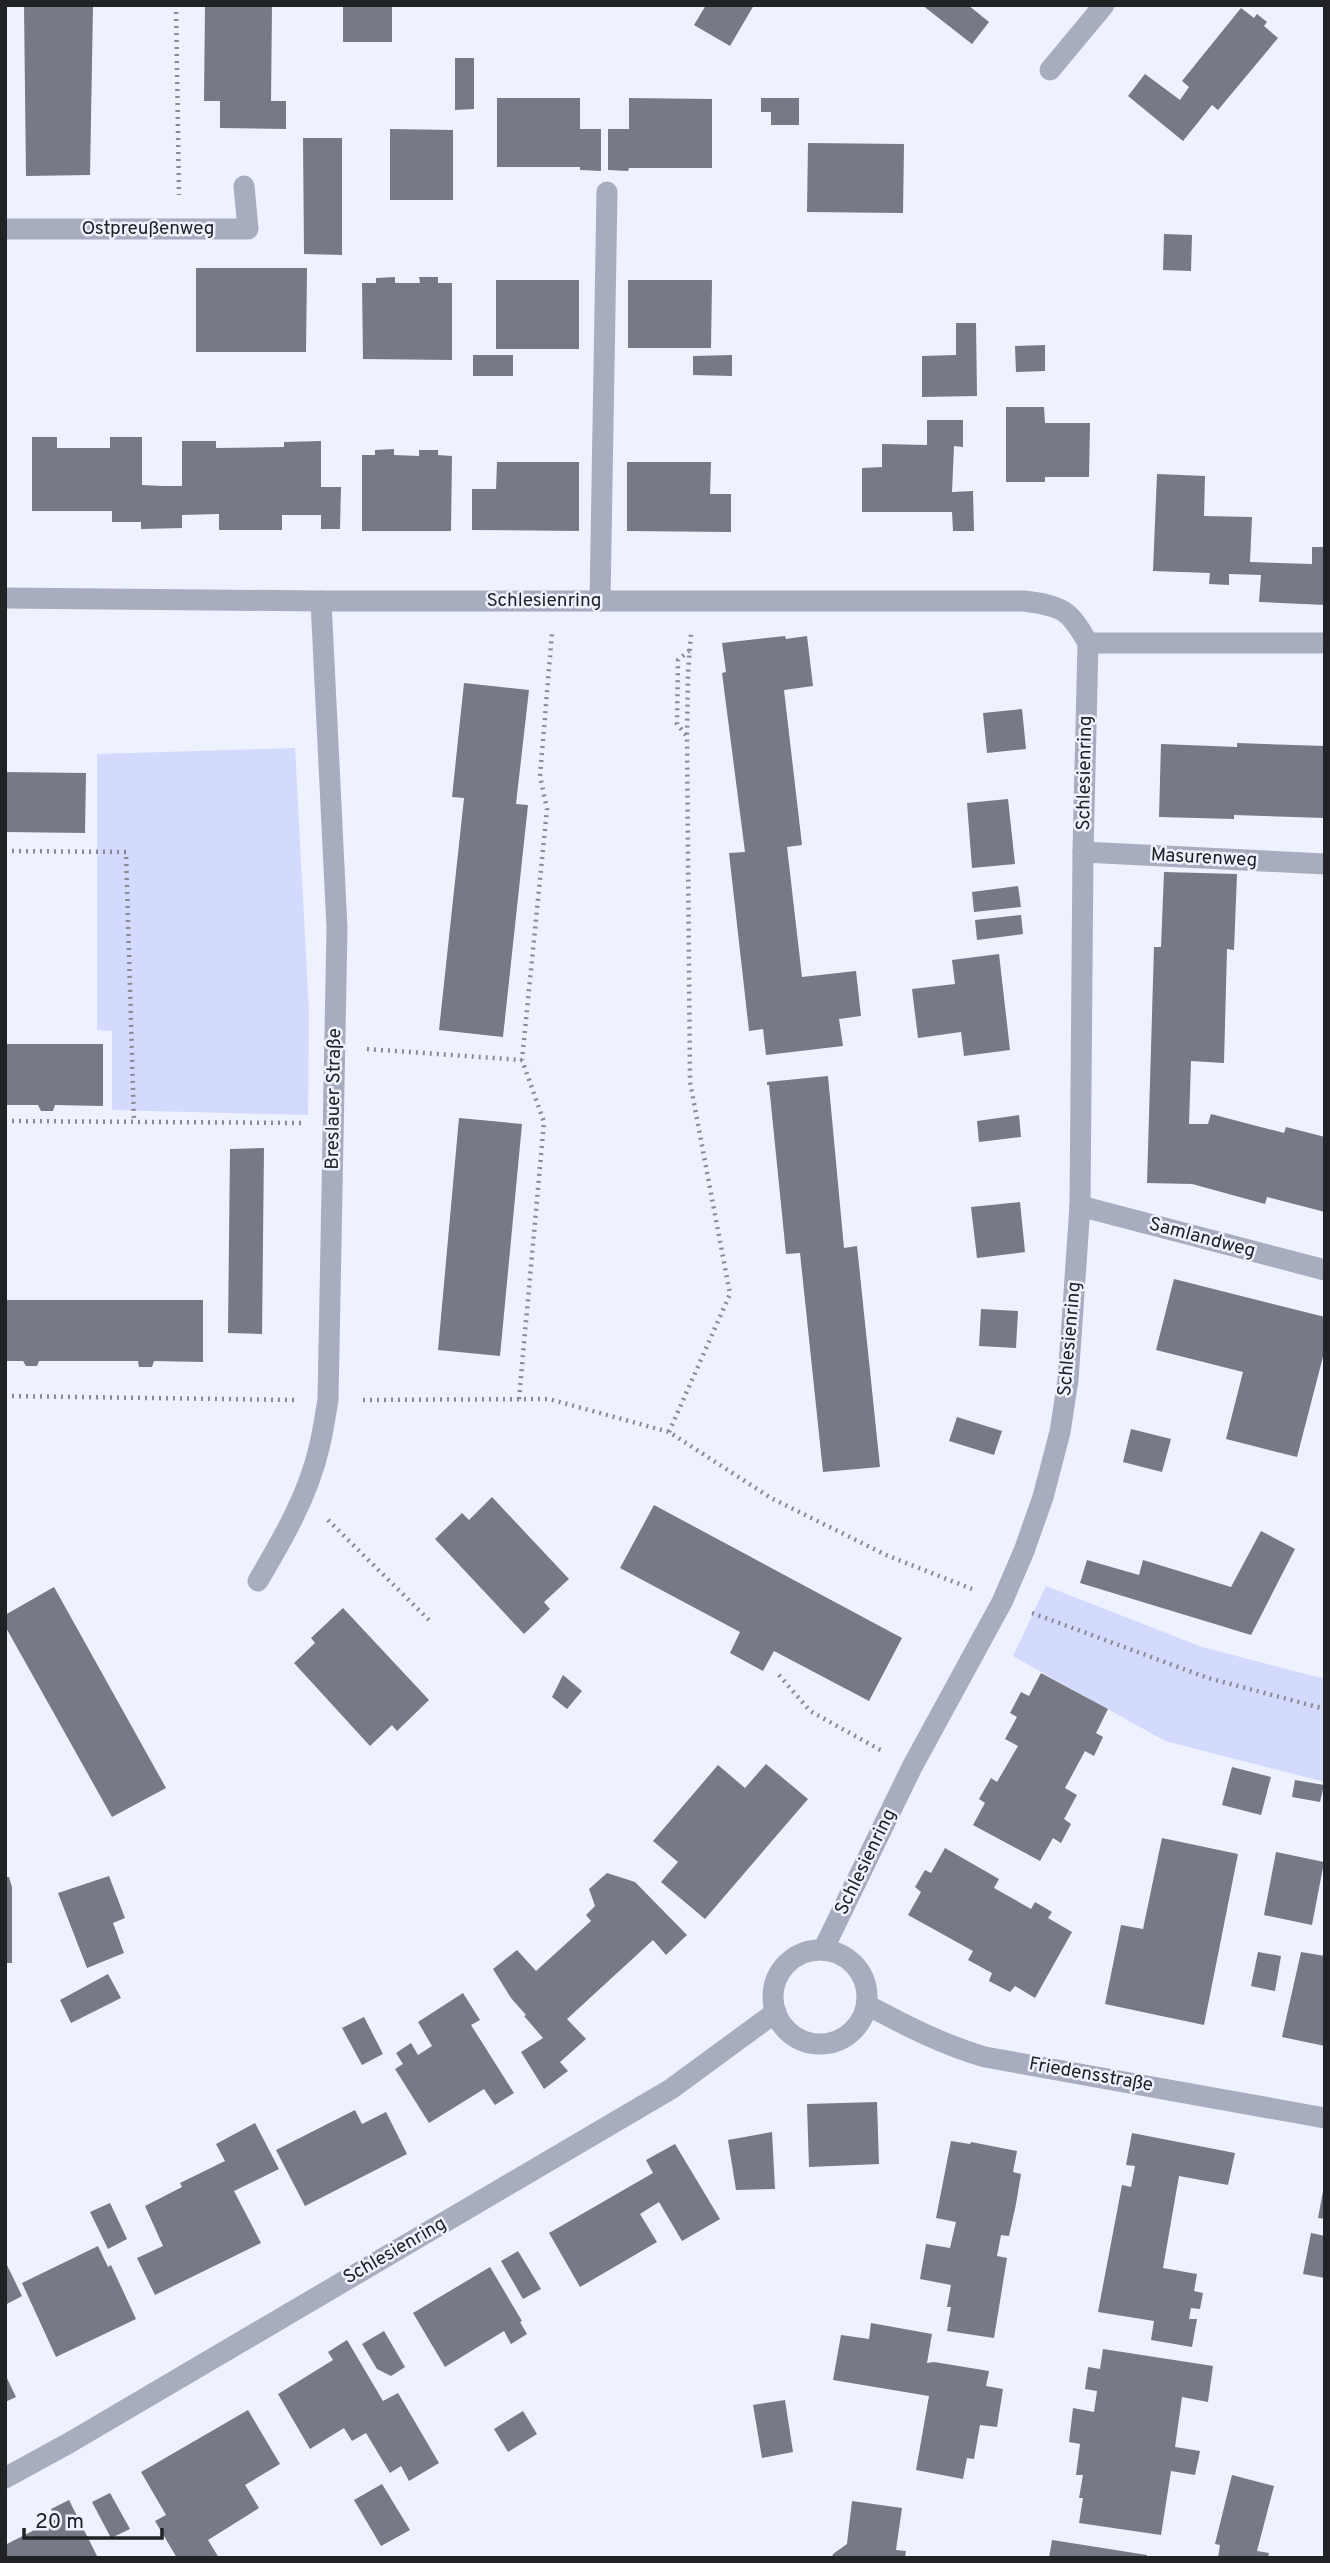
<svg xmlns="http://www.w3.org/2000/svg" width="1330" height="2563" font-family="Overpass,sans-serif">
<style>
.green{fill:#d3dafd}
.building{fill:#777985}
.lines{fill:none;stroke-linecap:round;stroke-linejoin:round}
.path{stroke:#898b94;stroke-width:4.5;stroke-dasharray:2 5;stroke-linecap:butt}
.service{stroke:#a8acbf;stroke-width:21}
.minor{stroke:#a8acbf;stroke-width:21}
.labels{text-anchor:middle;dominant-baseline:central;stroke-width:5;stroke-linejoin:round;paint-order:stroke}
.street-label{font-size:19px;fill:#212226;stroke:#eef1fe}
</style>
<rect width="100%" height="100%" fill="#eef1fe"/>
<g class="green">
<polygon points="295,748 309,1012 308,1115 112,1110 112,1031 97,1030 97,754"/>
<polygon points="1046,1586 1202,1647 1325,1679 1325,1782 1165,1741 1013,1656"/>
</g>
<g class="building">
<polygon points="24,5 93,5 90,175 26,176"/>
<polygon points="205,5 272,5 271,101 286,101 286,129 220,128 220,101 204,101"/>
<rect x="343" y="5" width="49" height="37"/>
<polygon points="706,5 754,5 730,46 694,25"/>
<polygon points="922,5 968,5 989,22 972,44"/>
<polygon points="1241,8 1254,18 1257,14 1267,22 1264,26 1278,38 1218,110 1212,105 1183,141 1128,96 1145,74 1180,100 1189,87 1182,81"/>
<polygon points="455,58 474,58 474,109 455,110"/>
<polygon points="497,98 580,98 580,129 601,129 601,171 580,170 580,167 497,167"/>
<polygon points="629,98 712,99 712,168 629,168 628,171 608,170 608,129 629,129"/>
<polygon points="761,98 799,98 799,125 771,125 771,112 761,112"/>
<polygon points="390,129 453,130 453,200 390,200"/>
<polygon points="303,138 342,138 342,255 304,254"/>
<polygon points="808,143 904,144 903,213 807,212"/>
<polygon points="1164,234 1192,235 1191,271 1163,270"/>
<polygon points="196,268 307,268 306,352 196,352"/>
<polygon points="395,277 395,283 420,283 419,277 438,277 438,283 452,283 452,360 363,359 362,283 376,283 376,278"/>
<rect x="496" y="280" width="83" height="69"/>
<polygon points="628,280 712,280 711,348 628,348"/>
<polygon points="956,323 976,323 977,396 922,397 922,356 956,355"/>
<polygon points="1045,345 1045,371 1016,372 1015,346"/>
<rect x="473" y="355" width="40" height="21"/>
<polygon points="732,355 732,376 693,375 693,356"/>
<polygon points="1006,407 1044,407 1045,423 1090,423 1089,477 1045,477 1045,482 1006,482"/>
<polygon points="927,420 963,420 963,447 954,446 952,492 973,491 974,531 953,531 952,512 862,512 862,468 882,467 882,444 927,445"/>
<polygon points="32,437 57,437 57,448 110,448 110,437 142,437 142,485 162,486 182,486 182,441 216,441 216,448 284,447 284,442 321,441 321,487 341,487 340,529 321,529 321,515 282,515 282,530 219,530 219,514 182,515 182,528 141,529 141,522 112,522 112,511 32,511"/>
<polygon points="394,449 394,455 419,456 419,450 438,450 438,455 452,456 451,531 362,531 362,455 375,455 375,450"/>
<polygon points="497,462 579,462 579,531 472,530 472,489 496,489"/>
<polygon points="627,462 711,462 710,494 731,494 731,532 627,531"/>
<polygon points="1157,474 1205,476 1204,516 1252,517 1250,562 1312,564 1312,547 1325,547 1325,605 1259,602 1261,575 1229,574 1229,585 1209,584 1210,573 1153,571"/>
<polygon points="785,636 786,639 807,636 813,686 784,690 802,845 787,847 802,977 856,971 861,1016 839,1019 843,1046 766,1055 763,1029 749,1031 729,853 745,852 722,673 726,672 722,643"/>
<polygon points="464,683 529,690 516,804 528,805 503,1037 439,1030 464,798 452,797"/>
<polygon points="1022,709 1026,749 987,753 983,713"/>
<polygon points="1237,743 1325,746 1325,818 1234,815 1234,819 1159,817 1161,744 1237,747"/>
<polygon points="5,772 86,773 85,833 5,832"/>
<polygon points="1008,799 1015,864 972,868 967,803"/>
<polygon points="1164,872 1237,874 1234,950 1227,949 1224,1063 1191,1061 1189,1124 1208,1124 1211,1114 1284,1133 1286,1127 1325,1137 1325,1212 1267,1197 1265,1204 1192,1184 1147,1183 1154,947 1161,947"/>
<polygon points="1018,886 1021,907 974,912 972,892"/>
<polygon points="1021,915 1023,934 977,940 975,920"/>
<polygon points="999,954 1010,1050 964,1056 961,1032 918,1038 912,989 955,984 952,960"/>
<polygon points="5,1044 103,1044 103,1106 55,1105 53,1111 41,1111 38,1105 5,1105"/>
<polygon points="828,1076 844,1248 857,1246 880,1467 823,1472 800,1253 786,1254 769,1085 767,1085 767,1082"/>
<polygon points="1019,1115 1021,1137 979,1142 977,1121"/>
<polygon points="459,1118 522,1124 500,1356 438,1350"/>
<polygon points="264,1148 262,1334 228,1333 230,1149"/>
<polygon points="1020,1202 1025,1252 977,1258 971,1207"/>
<polygon points="1174,1279 1325,1317 1325,1349 1297,1457 1226,1439 1243,1372 1156,1350"/>
<polygon points="5,1300 203,1300 203,1362 154,1361 152,1367 139,1367 138,1361 39,1361 37,1366 26,1366 23,1361 5,1361"/>
<polygon points="981,1309 1018,1311 1016,1348 979,1346"/>
<polygon points="957,1417 1002,1431 994,1455 949,1441"/>
<polygon points="1131,1429 1171,1439 1162,1472 1123,1462"/>
<polygon points="492,1497 569,1579 544,1602 550,1609 524,1634 435,1539 462,1513 469,1520"/>
<polygon points="654,1505 902,1638 869,1701 774,1651 763,1671 730,1653 740,1632 620,1568"/>
<polygon points="1261,1531 1295,1549 1251,1635 1080,1583 1087,1560 1139,1575 1143,1560 1231,1587"/>
<polygon points="54,1587 166,1788 112,1817 5,1626 5,1615"/>
<polygon points="343,1608 429,1700 397,1731 392,1725 370,1746 294,1663 315,1643 311,1638"/>
<polygon points="1041,1673 1108,1709 1096,1733 1103,1737 1094,1756 1085,1751 1065,1788 1077,1795 1064,1819 1071,1824 1061,1843 1053,1838 1040,1861 973,1825 985,1803 979,1799 991,1778 997,1782 1018,1746 1005,1739 1017,1717 1010,1713 1021,1692 1029,1696"/>
<polygon points="563,1675 582,1691 567,1709 552,1697"/>
<polygon points="766,1764 808,1799 705,1919 661,1882 678,1862 653,1841 718,1765 745,1788"/>
<polygon points="1232,1767 1271,1777 1261,1815 1222,1805"/>
<polygon points="1295,1780 1324,1785 1320,1802 1292,1797"/>
<polygon points="1162,1838 1238,1854 1204,2025 1105,2004 1121,1925 1143,1929"/>
<polygon points="945,1848 999,1879 994,1888 1031,1909 1035,1902 1052,1912 1048,1918 1072,1932 1035,1998 1015,1986 1010,1992 989,1981 992,1973 968,1960 973,1951 908,1915 921,1892 915,1887 925,1870 931,1873"/>
<polygon points="1276,1852 1324,1862 1312,1925 1264,1915"/>
<polygon points="607,1873 635,1882 687,1935 666,1955 653,1940 567,2019 586,2039 560,2062 568,2071 544,2089 521,2052 543,2038 524,2016 526,2015 511,1998 493,1969 517,1950 536,1971 591,1921 586,1915 595,1906 589,1889"/>
<polygon points="109,1876 125,1918 113,1923 124,1953 87,1968 58,1893"/>
<polygon points="5,1877 9,1877 12,1887 12,1963 5,1963"/>
<polygon points="1258,1952 1281,1956 1275,1991 1251,1986"/>
<polygon points="1301,1952 1325,1956 1325,2046 1282,2037"/>
<polygon points="108,1974 121,1998 71,2023 60,2000"/>
<polygon points="463,1993 480,2020 471,2025 514,2093 495,2105 484,2089 429,2123 395,2069 403,2064 396,2053 411,2043 418,2055 432,2046 418,2022"/>
<polygon points="364,2017 383,2054 362,2065 342,2028"/>
<polygon points="877,2102 879,2164 809,2167 807,2104"/>
<polygon points="355,2110 362,2124 386,2112 407,2154 305,2206 276,2150"/>
<polygon points="255,2123 279,2169 234,2191 261,2243 155,2295 137,2258 163,2246 145,2206 182,2187 180,2183 225,2161 216,2144"/>
<polygon points="772,2132 775,2189 736,2190 728,2140"/>
<polygon points="1132,2133 1235,2153 1228,2185 1179,2176 1163,2268 1197,2274 1194,2291 1203,2293 1200,2309 1191,2308 1189,2319 1197,2319 1192,2347 1151,2340 1154,2321 1098,2312 1122,2185 1131,2187 1135,2166 1126,2165"/>
<polygon points="951,2141 970,2144 971,2142 1017,2151 1013,2172 1021,2174 1016,2204 1009,2236 1001,2235 997,2256 1007,2258 994,2338 947,2331 951,2307 947,2307 951,2285 920,2279 926,2244 950,2248 956,2222 936,2218"/>
<polygon points="675,2144 720,2219 682,2241 659,2202 640,2214 657,2242 580,2287 549,2233 653,2173 646,2160"/>
<polygon points="1323,2191 1325,2191 1325,2219 1318,2218"/>
<polygon points="110,2203 127,2239 108,2249 90,2212"/>
<polygon points="1311,2233 1325,2236 1325,2278 1303,2274"/>
<polygon points="98,2246 108,2267 111,2265 136,2319 56,2357 22,2283"/>
<polygon points="518,2251 541,2289 523,2299 501,2261"/>
<polygon points="5,2261 22,2296 5,2305"/>
<polygon points="490,2267 522,2321 520,2322 527,2334 511,2344 504,2331 445,2367 413,2313"/>
<polygon points="871,2323 932,2334 927,2363 934,2362 989,2371 986,2386 1003,2389 997,2427 980,2425 974,2459 967,2458 963,2479 916,2470 929,2396 833,2380 841,2335 869,2339"/>
<polygon points="384,2331 405,2367 391,2376 377,2369 362,2344"/>
<polygon points="347,2340 383,2401 398,2393 439,2463 409,2481 401,2466 390,2473 366,2433 352,2441 344,2428 310,2449 278,2394 333,2360 328,2352"/>
<polygon points="1103,2349 1213,2366 1208,2402 1182,2397 1175,2447 1200,2451 1195,2475 1171,2471 1161,2535 1079,2523 1083,2498 1079,2498 1083,2475 1076,2475 1080,2444 1069,2442 1073,2408 1094,2412 1097,2391 1085,2389 1088,2367 1100,2369"/>
<polygon points="5,2374 16,2397 5,2402"/>
<polygon points="785,2400 793,2452 762,2458 753,2405"/>
<polygon points="248,2410 280,2464 245,2485 259,2508 208,2540 219,2558 177,2558 155,2521 166,2515 141,2472"/>
<polygon points="523,2411 537,2434 508,2452 494,2429"/>
<polygon points="1232,2475 1274,2486 1257,2551 1269,2553 1268,2558 1218,2558 1220,2545 1215,2544"/>
<polygon points="382,2484 410,2530 381,2546 354,2500"/>
<polygon points="110,2493 130,2529 111,2538 92,2502"/>
<polygon points="69,2500 98,2558 5,2558 5,2545 56,2519 51,2509"/>
<polygon points="852,2501 902,2508 896,2550 906,2551 905,2558 832,2558 833,2554 847,2544"/>
<polygon points="1052,2540 1147,2555 1147,2558 1049,2558"/>
</g>
<g class="lines">
<g class="path">
<polyline points="176,5 179,195"/>
<polyline points="686,735 677,724 678,660 689,651"/>
<polyline points="5,851 126,852 134,1122"/>
<polyline points="367,1049 522,1060"/>
<polyline points="5,1121 301,1123"/>
<polyline points="5,1396 295,1400"/>
<polyline points="519,1399 544,1122 522,1060 547,809 540,776 552,633"/>
<polyline points="363,1400 549,1399 669,1432 771,1498 886,1555 972,1589"/>
<polyline points="669,1432 730,1294 690,1082 687,736 688,673 691,634"/>
<polyline points="328,1520 430,1621"/>
<polyline points="1032,1613 1208,1678 1325,1709"/>
<polyline points="779,1675 810,1711 884,1752"/>
</g>
<g class="service">
<polyline points="600,601 607,192"/>
<polyline points="1088,643 1325,643"/>
<polyline points="1083,852 1325,864"/>
</g>
<g class="minor">
<polyline points="1050,70 1104,5"/>
<polyline points="5,229 248,229 244,186"/>
<path d="M5 598 321 601H1024C1062 606 1069 609 1088 643L1083 852 1080 1206 1068 1380 1060 1432 1043 1497 1024 1551 1002 1602 912 1767 823 1950"/>
<polyline points="1080,1206 1325,1270"/>
<path d="M258 1581C282 1540 308 1496 319 1448 323 1433 325 1416 328 1400L337 928 321 601"/>
<circle cx="820" cy="1997" r="47"/>
<path d="M867 2005C905 2025 943 2045 985 2057L1325 2118"/>
<polyline points="5,2478 69,2443 671,2089 776,2012"/>
</g>
</g>
<g class="labels">
<g class="street-label">
<text x="148" y="229">Ostpreußenweg</text>
<text x="544" y="601">Schlesienring</text>
<text transform="translate(1085 773) rotate(-89)">Schlesienring</text>
<text transform="translate(1204 858) rotate(3)">Masurenweg</text>
<text transform="translate(334 1099) rotate(-89)">Breslauer Straße</text>
<text transform="translate(1202 1238) rotate(15)">Samlandweg</text>
<text transform="translate(1070 1339) rotate(-85)">Schlesienring</text>
<text transform="translate(866 1862) rotate(-64)">Schlesienring</text>
<text transform="translate(1091 2075) rotate(10)">Friedensstraße</text>
<text transform="translate(395 2251) rotate(-30)">Schlesienring</text>
</g>
</g>
<rect width="1330" height="2563" fill="none" stroke="#212226" stroke-width="14"/>
<path d="M24 2528v10h138v-10" fill="none" stroke="#212226" stroke-width="3.5"/>
<text x="35" y="2528" font-size="21" fill="#212226" stroke="#eef1fe" stroke-width="5" paint-order="stroke">20 m</text>
</svg>
